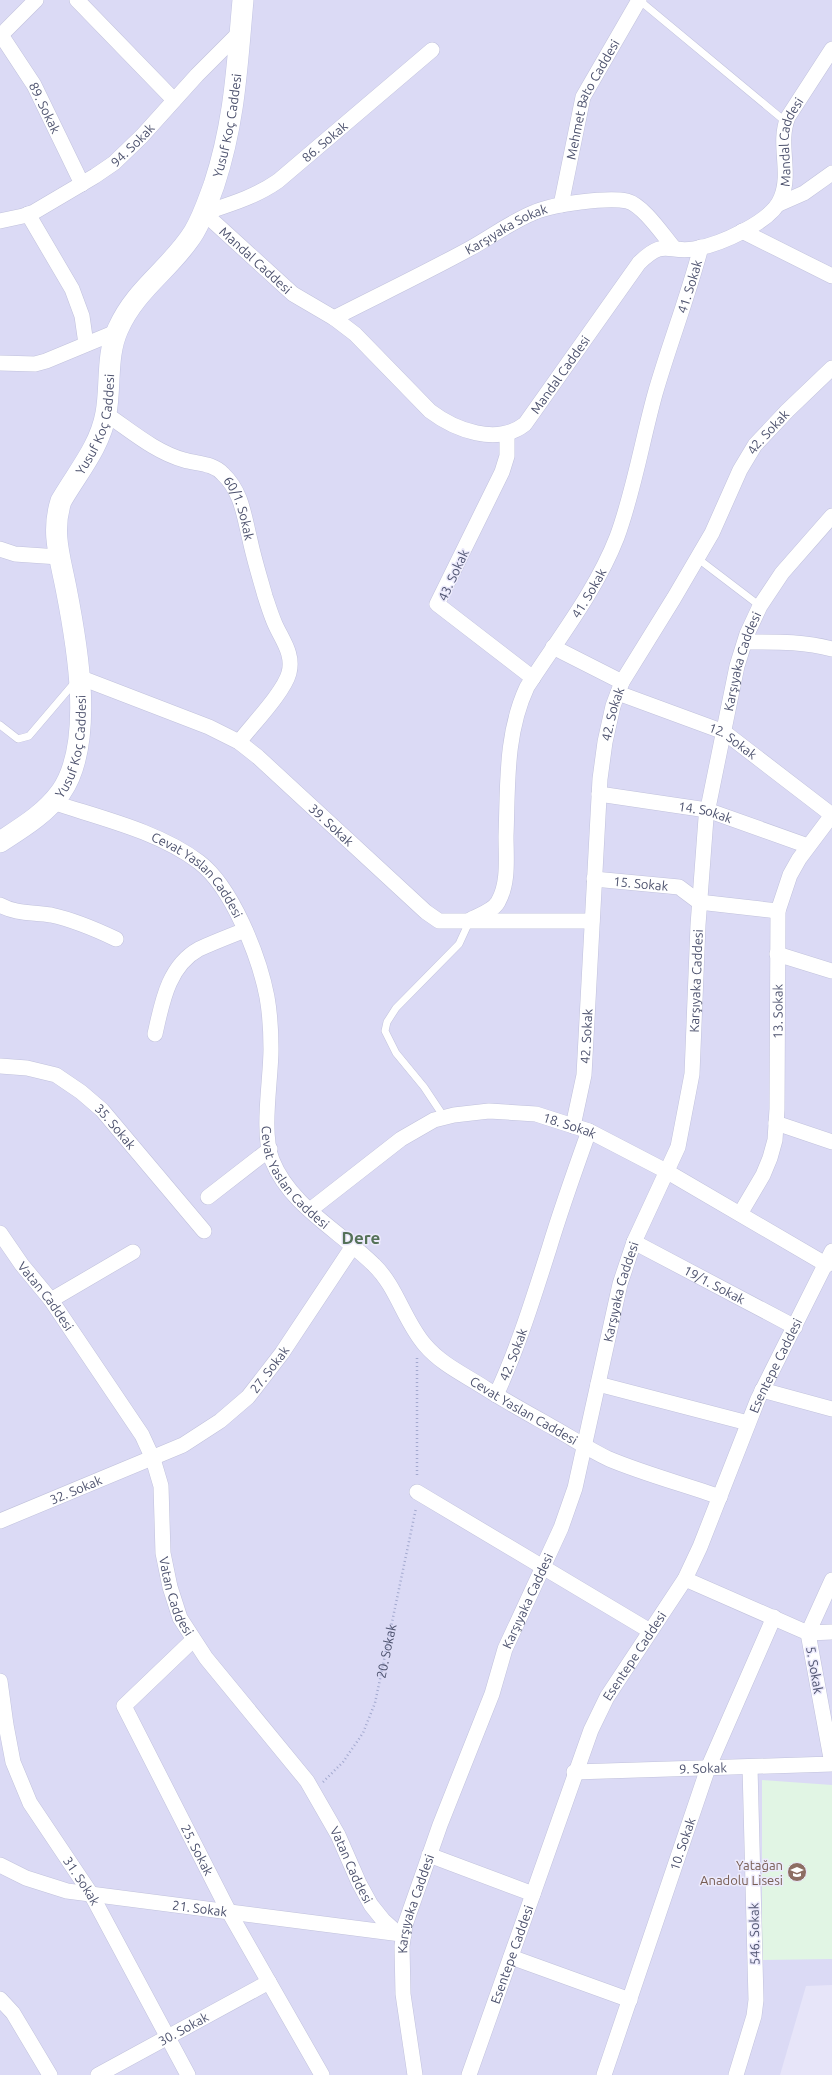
<svg xmlns="http://www.w3.org/2000/svg" width="832" height="2075" font-family="Ubuntu,sans-serif">
<style>
.residential{fill:#dbdaf5}
.education{fill:#e1f5e4}
.lines{fill:none;stroke-linecap:round;stroke-linejoin:round}
.lane-casing{stroke:#c1c2dc;stroke-width:8}
.street-casing{stroke:#c1c2dc;stroke-width:16}
.secondary-casing{stroke:#c2c4e2;stroke-width:22}
.path{stroke:#a3a9cf;stroke-width:2.5;stroke-dasharray:1 3;stroke-linecap:butt}
.lane{stroke:#fff;stroke-width:7}
.street{stroke:#fff;stroke-width:15}
.secondary{stroke:#fff;stroke-width:21}
.labels{text-anchor:middle;dominant-baseline:central;stroke-width:3;stroke-linejoin:round;paint-order:stroke}
.street-label{font-size:13px;fill:#4d526e;stroke:#eceafc}
.education-label{font-size:13px;fill:#785e54;stroke:#eceafc;text-anchor:end}
.district-label{font-size:17px;font-weight:bold;fill:#547158;stroke:#eceafc}
</style>
<rect width="100%" height="100%" fill="#e7e5f9"/>
<polygon class="residential" points="0,0 832,0 832,1985 806,1986 780,2075 0,2075"/>
<polygon class="education" points="762,1780 832,1785 832,1959 762,1960"/>
<g class="lines">
<g class="lane-casing">
<g id="lane">
<polyline points="639,0 786,122"/>
<polyline points="697,558 760,606"/>
<polyline points="0,725 18,739 29,736 75,682"/>
<polyline points="444,1117 424,1087 396,1053 385,1031 387,1022 396,1008 459,944 470,920"/>
</g>
</g>
<g class="street-casing">
<g id="street">
<polyline points="77,0 174,100"/>
<path id="s2" d="M1 35 34 85 82 184"/>
<polyline points="0,36 36,0"/>
<polyline points="779,204 804,193 832,173"/>
<path id="s3" d="M561 205 583 97 639 0"/>
<path id="s4" d="M204 213 293 294 334 318 355 334 430 411C455 430 497 446 525 424L639 263C665 238 666 253 694 249 719 245 772 222 781 198 792 172 777 144 788 117L832 49"/>
<path id="s5" d="M204 213C231 204 255 197 278 181L432 50"/>
<polyline points="28,214 72,289 82,316 86,344"/>
<path id="s6" d="M0 221 23 216 34 212 95 176 114 163 142 136 197 75 240 32"/>
<polyline points="742,231 832,276"/>
<path id="s7" d="M334 318C379 295 425 273 469 249 491 237 512 221 535 212 554 204 607 197 627 201 643 205 663 235 674 248"/>
<polyline points="0,363 35,364 46,361 116,332"/>
<path id="s8" d="M106 414C130 430 155 452 184 460 198 464 213 463 223 474 242 492 244 516 250 540 254 559 260 578 265 596 268 605 271 615 275 624 282 640 294 654 289 673 284 692 252 725 239 742"/>
<polyline points="507,434 507,456 502,472 437,604 533,678"/>
<polyline points="0,549 15,554 59,557"/>
<path d="M745 642C774 642 803 641 832 649"/>
<polyline points="553,647 622,682"/>
<path id="s9" d="M79 677 209 727 239 742 258 757 426 912 439 921H592"/>
<path id="s10" d="M618 693 724 732 832 815"/>
<path id="s11" d="M599 794 707 810 808 846"/>
<path id="s12" d="M52 802C100 818 158 831 199 862 232 887 259 956 267 997 270 1014 271 1032 271 1049 271 1080 261 1132 272 1160 290 1206 340 1231 374 1265 397 1287 404 1321 425 1345 441 1364 465 1375 485 1388 507 1402 531 1415 554 1428 572 1438 590 1450 609 1459 645 1474 683 1484 720 1497"/>
<path id="s13" d="M594 879 679 887 699 902 778 911"/>
<path d="M0 905C16 914 34 912 51 915 74 920 95 929 116 939"/>
<path id="s14" d="M470 920C479 915 493 911 498 902 509 883 506 858 506 836 508 786 505 734 527 687 558 639 596 591 617 537 634 491 642 441 655 394 669 345 688 297 701 247"/>
<polyline points="777,954 832,971"/>
<path d="M155 1034C162 1003 168 966 199 949 214 942 230 936 245 930"/>
<path id="s15" d="M0 1066 27 1068 56 1075 81 1092 102 1110 204 1231"/>
<polyline points="776,1123 832,1142"/>
<path id="s16" d="M573 1126 584 1075 600 779 605 742 613 706 622 682 674 598 712 533 740 470 755 445 787 411 832 368"/>
<polyline points="208,1197 270,1149"/>
<path id="s17" d="M310 1210 401 1139 434 1120 454 1115 489 1111 536 1114 589 1131 666 1171 827 1265"/>
<path id="s18" d="M740 1214 763 1175 770 1158 775 1140 777 1109 778 911 790 875 799 859 832 815"/>
<path id="s19" d="M0 1233 22 1265 51 1300 142 1435 153 1459 161 1486 163 1553 170 1587 180 1618 206 1658 307 1781 338 1835 359 1883 371 1905 383 1920 394 1930 404 1935"/>
<path id="s20" d="M634 1242 795 1327"/>
<polyline points="51,1300 133,1252"/>
<polyline points="598,1384 748,1423"/>
<polyline points="762,1390 832,1409"/>
<path id="s21" d="M496 1395C518 1348 533 1299 549 1249 561 1209 575 1170 589 1131"/>
<polyline points="417,1492 650,1631"/>
<path id="s22" d="M0 1521 183 1445 220 1421 248 1397 282 1353 353 1246"/>
<polyline points="685,1579 808,1633 832,1632"/>
<path id="s23" d="M193 1640 124 1706 229 1912 322 2075"/>
<path id="s24" d="M0 1681 6 1725 13 1762 30 1803 91 1894 188 2075"/>
<path id="s25" d="M574 1772 832 1764 808 1633 832 1580"/>
<polyline points="429,1855 533,1894"/>
<path id="s26" d="M0 1865 26 1878 67 1891 401 1934"/>
<polyline points="511,1957 630,2000"/>
<polyline points="0,1999 13,2013 50,2075"/>
<path id="s27" d="M98 2075 269 1982"/>
<path id="s28" d="M415 2075 403 1994 402 1946 405 1925 440 1825 492 1694 505 1649 561 1528 575 1488 620 1284 634 1242 678 1147 692 1074 698 925 706 818 737 666 747 634 760 606 782 573 832 516"/>
<path id="s29" d="M469 2075 591 1730 607 1697 685 1579 700 1547 758 1399 832 1251"/>
<path id="s30" d="M604 2075 708 1768 774 1617"/>
<polyline points="736,2075 754,2016 756,2000 750,1767"/>
</g>
</g>
<g class="secondary-casing">
<g id="secondary">
<path id="s31" d="M0 842C23 827 45 814 61 792 95 743 77 644 66 588 60 557 51 532 61 501 77 473 100 447 106 413 111 387 106 355 118 329 136 288 172 268 194 232 203 217 208 201 214 185 235 121 237 66 243 0"/>
</g>
</g>
<g class="path">
<polyline points="417,1358 417,1477"/>
<path id="s1" d="M323 1782 343 1762 363 1733 375 1703 416 1508"/>
</g>
<use href="#lane" class="lane"/>
<use href="#street" class="street"/>
<use href="#secondary" class="secondary"/>
</g>
<defs>
<g id="school-disc" transform="scale(1)"><circle r="9.5" fill="#8d6e63" stroke="#eceafc"/><path d="M0-5L7-2L0 1L-7-2ZM-4 1L0 2.5L4 1V4Q0 6-4 4Z" fill="#fff"/></g>
</defs>
<g fill-rule="evenodd">
<use href="#school-disc" x="797" y="1872"/>
</g>
<g class="labels">
<g class="street-label">
<text stroke="none"><textPath href="#s3" startOffset="111">Mehmet Bato Caddesi</textPath></text>
<text stroke="none"><textPath href="#s2" startOffset="85">89. Sokak</textPath></text>
<text stroke="none"><textPath href="#s31" startOffset="797">Yusuf Koç Caddesi</textPath></text>
<text stroke="none"><textPath href="#s5" startOffset="142">86. Sokak</textPath></text>
<text stroke="none"><textPath href="#s4" startOffset="823">Mandal Caddesi</textPath></text>
<text stroke="none"><textPath href="#s6" startOffset="155">94. Sokak</textPath></text>
<text stroke="none"><textPath href="#s7" startOffset="194">Karşıyaka Sokak</textPath></text>
<text stroke="none"><textPath href="#s4" startOffset="70">Mandal Caddesi</textPath></text>
<text stroke="none"><textPath href="#s14" startOffset="689">41. Sokak</textPath></text>
<text stroke="none"><textPath href="#s4" startOffset="465">Mandal Caddesi</textPath></text>
<text stroke="none"><textPath href="#s31" startOffset="462">Yusuf Koç Caddesi</textPath></text>
<text stroke="none"><textPath href="#s16" startOffset="739">42. Sokak</textPath></text>
<text stroke="none"><textPath href="#s8" startOffset="172">60/1. Sokak</textPath></text>
<text transform="translate(453 575) rotate(-65)">43. Sokak</text>
<text stroke="none"><textPath href="#s14" startOffset="365">41. Sokak</textPath></text>
<text stroke="none"><textPath href="#s28" startOffset="1470">Karşıyaka Caddesi</textPath></text>
<text stroke="none"><textPath href="#s16" startOffset="415">42. Sokak</textPath></text>
<text stroke="none"><textPath href="#s10" startOffset="125">12. Sokak</textPath></text>
<text stroke="none"><textPath href="#s31" startOffset="127">Yusuf Koç Caddesi</textPath></text>
<text stroke="none"><textPath href="#s11" startOffset="108">14. Sokak</textPath></text>
<text stroke="none"><textPath href="#s9" startOffset="297">39. Sokak</textPath></text>
<text stroke="none"><textPath href="#s12" startOffset="167">Cevat Yaslan Caddesi</textPath></text>
<text stroke="none"><textPath href="#s13" startOffset="47">15. Sokak</textPath></text>
<text stroke="none"><textPath href="#s28" startOffset="1146">Karşıyaka Caddesi</textPath></text>
<text stroke="none"><textPath href="#s18" startOffset="211">13. Sokak</textPath></text>
<text stroke="none"><textPath href="#s16" startOffset="91">42. Sokak</textPath></text>
<text stroke="none"><textPath href="#s17" startOffset="292">18. Sokak</textPath></text>
<text stroke="none"><textPath href="#s15" startOffset="136">35. Sokak</textPath></text>
<text stroke="none"><textPath href="#s12" startOffset="503">Cevat Yaslan Caddesi</textPath></text>
<text stroke="none"><textPath href="#s20" startOffset="91">19/1. Sokak</textPath></text>
<text stroke="none"><textPath href="#s28" startOffset="822">Karşıyaka Caddesi</textPath></text>
<text stroke="none"><textPath href="#s19" startOffset="78">Vatan Caddesi</textPath></text>
<text stroke="none"><textPath href="#s21" startOffset="44">42. Sokak</textPath></text>
<text stroke="none"><textPath href="#s29" startOffset="776">Esentepe Caddesi</textPath></text>
<text stroke="none"><textPath href="#s22" startOffset="314">27. Sokak</textPath></text>
<text stroke="none"><textPath href="#s12" startOffset="839">Cevat Yaslan Caddesi</textPath></text>
<text stroke="none"><textPath href="#s22" startOffset="82">32. Sokak</textPath></text>
<text stroke="none"><textPath href="#s19" startOffset="414">Vatan Caddesi</textPath></text>
<text stroke="none"><textPath href="#s28" startOffset="498">Karşıyaka Caddesi</textPath></text>
<text stroke="none"><textPath href="#s1" startOffset="149">20. Sokak</textPath></text>
<text stroke="none"><textPath href="#s29" startOffset="452">Esentepe Caddesi</textPath></text>
<text transform="translate(815 1670) rotate(80)">5. Sokak</text>
<text stroke="none"><textPath href="#s25" startOffset="129">9. Sokak</textPath></text>
<text stroke="none"><textPath href="#s30" startOffset="244">10. Sokak</textPath></text>
<text stroke="none"><textPath href="#s23" startOffset="257">25. Sokak</textPath></text>
<text stroke="none"><textPath href="#s19" startOffset="738">Vatan Caddesi</textPath></text>
<text stroke="none"><textPath href="#s24" startOffset="220">31. Sokak</textPath></text>
<text stroke="none"><textPath href="#s28" startOffset="174">Karşıyaka Caddesi</textPath></text>
<text stroke="none"><textPath href="#s26" startOffset="206">21. Sokak</textPath></text>
<text transform="translate(754 1934) rotate(-91)">546. Sokak</text>
<text stroke="none"><textPath href="#s29" startOffset="128">Esentepe Caddesi</textPath></text>
<text stroke="none"><textPath href="#s27" startOffset="97">30. Sokak</textPath></text>
</g>
<g class="education-label">
<text x="783" y="1865">Yatağan<tspan x="783" dy="15">Anadolu Lisesi</tspan></text>
</g>
<g class="district-label">
<text x="361" y="1237">Dere</text>
</g>
</g>
</svg>
